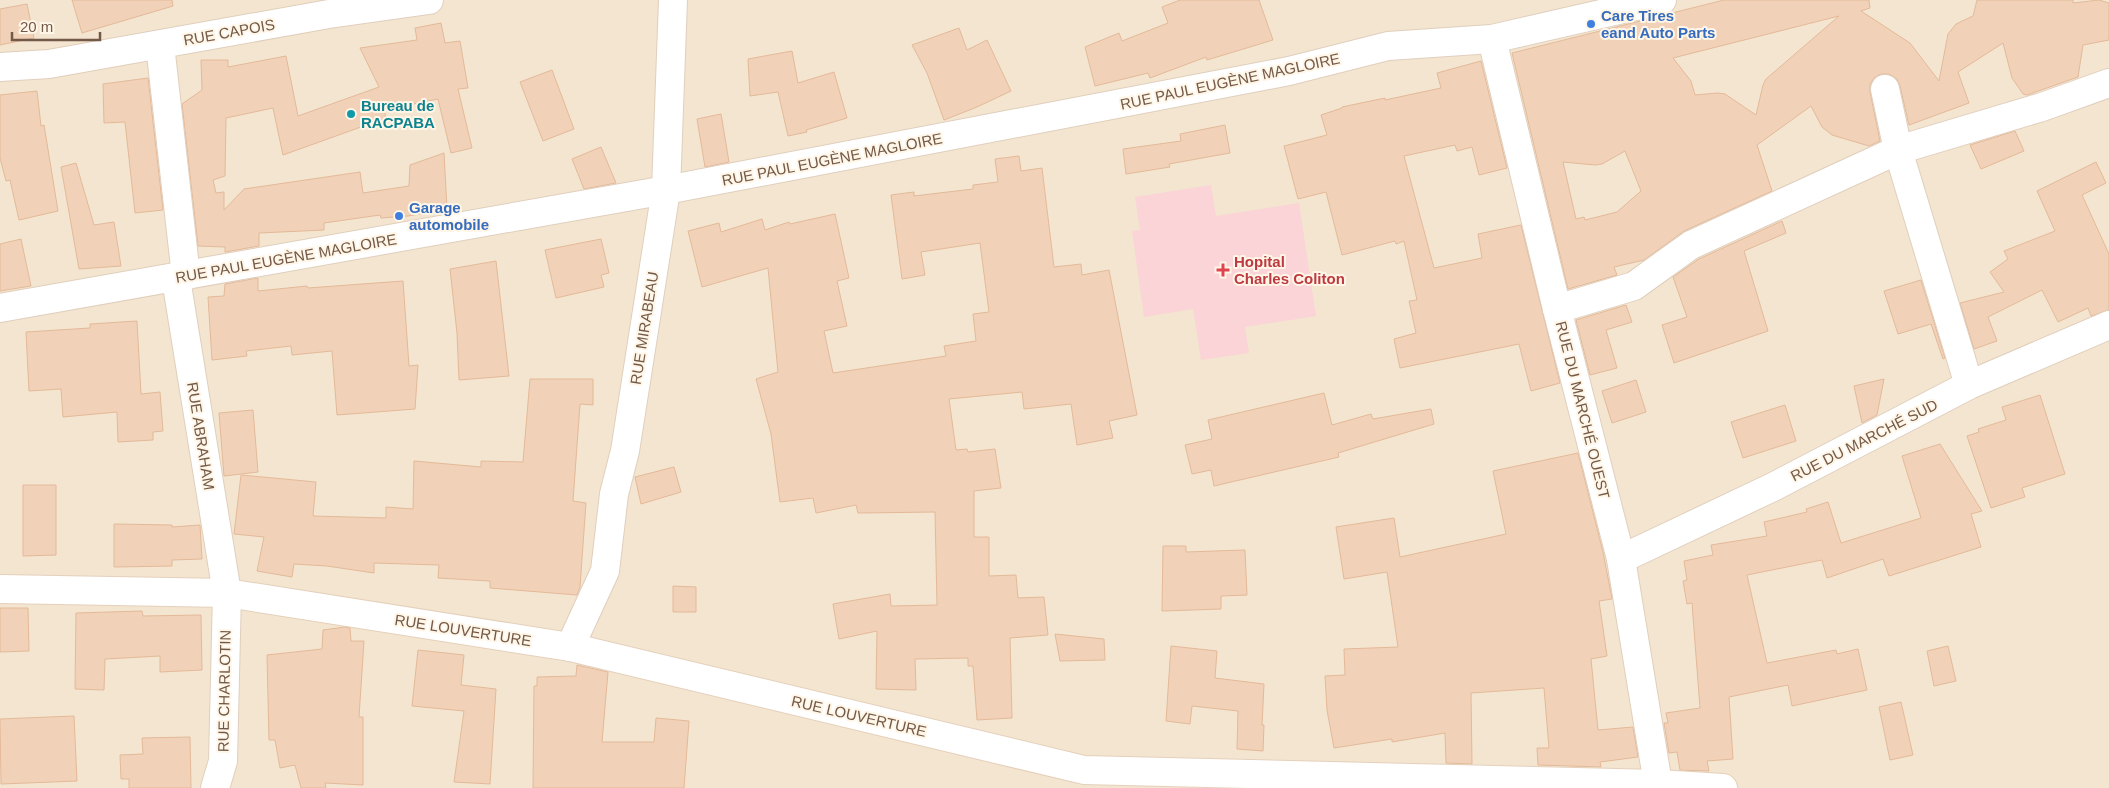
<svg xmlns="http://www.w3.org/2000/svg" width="2109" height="788" font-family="Helvetica,sans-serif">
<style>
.residential{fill:#f3e5cf}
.medical{fill:#fad4d7}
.building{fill:#f1d2b8;stroke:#e4b999;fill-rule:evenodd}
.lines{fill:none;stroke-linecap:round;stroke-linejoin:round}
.street-casing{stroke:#e0cfbd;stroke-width:30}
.secondary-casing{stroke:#e5d0bb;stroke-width:30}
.street{stroke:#fff;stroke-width:28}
.secondary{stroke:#fff;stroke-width:28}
.shop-dot{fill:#3f7fe0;stroke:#fff6e7;stroke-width:2}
.culture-dot{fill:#0f9aa8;stroke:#fff6e7;stroke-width:2}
.health-dot{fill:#e0444e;stroke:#fff6e7;stroke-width:2}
.labels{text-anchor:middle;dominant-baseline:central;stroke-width:4;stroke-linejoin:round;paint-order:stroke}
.shop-label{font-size:15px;font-weight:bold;fill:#366cbe;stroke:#fff6e7;text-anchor:start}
.street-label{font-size:15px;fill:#735948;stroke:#fff6e7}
.culture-label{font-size:15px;font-weight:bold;fill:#0d838f;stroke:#fff6e7;text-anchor:start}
.health-label{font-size:15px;font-weight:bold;fill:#be3a42;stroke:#fff6e7;text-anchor:start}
</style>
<rect width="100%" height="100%" fill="#fcf3e1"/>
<rect class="residential" x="0" y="0" width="2109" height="788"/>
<polygon class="medical" points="1211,185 1216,216 1299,203 1316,316 1245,327 1249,353 1201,360 1193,309 1144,317 1132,231 1140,230 1135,197"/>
<g class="building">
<polygon points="72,0 172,0 173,6 82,33"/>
<polygon points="1180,0 1259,0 1273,40 1207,60 1206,57 1150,78 1148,73 1095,86 1085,47 1119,33 1122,41 1168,23 1162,7"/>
<path d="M1724 0H1869L1870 8 1861 11 1910 43 1939 81 1948 34 1956 24 1973 16 1977 0H2073V3L2099 0 2109 3V40L2083 45 2078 77 2027 95 2023 94 2012 78 2003 43 1958 72 1969 103 1909 125 1900 86 1897 79 1889 74H1881L1874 78 1870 84V92L1880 141 1869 146 1832 135 1822 127 1811 106 1757 145 1772 191 1684 231 1644 260 1614 267 1617 275 1568 289 1512 53ZM1839 16 1766 79 1763 85 1756 115 1725 94 1718 93 1695 95 1691 81 1673 58ZM1625 151 1641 191 1617 212 1585 220 1584 217 1576 219 1563 162 1595 165 1602 164Z"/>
<polygon points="27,4 34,38 0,45 0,9"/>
<polygon points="441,23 445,43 460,41 468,88 458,89 472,148 451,153 438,99 384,110 386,118 283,155 273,108 226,118 225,176 213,180 216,193 224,192 224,210 244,189 360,172 363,193 409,186 410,165 444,153 447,209 408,216 381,218 380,215 324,223 324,230 259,233 259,246 225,252 225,247 198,246 182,104 202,90 201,60 228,60 228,67 286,56 298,116 379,87 360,48 417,40 415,28"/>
<polygon points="959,28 967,50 987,40 1011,91 977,107 944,120 927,73 912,45"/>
<polygon points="792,51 798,83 834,72 847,118 806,130 807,132 788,136 778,92 750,96 748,59"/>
<polygon points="1481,61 1507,168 1479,175 1472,147 1457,151 1455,145 1404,156 1434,268 1482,258 1478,234 1521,225 1560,383 1531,391 1519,344 1400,368 1394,339 1416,333 1409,301 1417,300 1404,241 1396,244 1395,241 1342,255 1326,192 1298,199 1284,146 1327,135 1321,115 1342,108 1342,107 1385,98 1385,100 1441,88 1437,73"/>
<polygon points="552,70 574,129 543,141 520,82"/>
<polygon points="148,78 163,210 135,213 125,122 104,123 103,84"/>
<polygon points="37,91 41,126 44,125 58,211 19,220 10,180 6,181 0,158 0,95"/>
<polygon points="721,114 729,162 705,167 697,119"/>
<polygon points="1225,125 1230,153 1169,164 1170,167 1126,174 1123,149 1181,141 1180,134"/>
<polygon points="2015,131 2024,151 1981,169 1970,145"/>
<polygon points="601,147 616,183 584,189 572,159"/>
<polygon points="1019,156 1021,171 1042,168 1054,267 1081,264 1082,275 1109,270 1137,415 1109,421 1113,438 1077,445 1071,404 1024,409 1022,392 949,399 956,450 967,449 968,452 995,449 1001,488 974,491 974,537 989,537 989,576 1016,575 1018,598 1044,597 1048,635 1010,638 1012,718 977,720 973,666 968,666 968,658 915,659 916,690 876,689 877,631 839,639 833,604 890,594 891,606 937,605 935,512 858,513 856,505 816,513 813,498 780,502 771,434 756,379 778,372 768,268 702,287 688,231 719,223 721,232 762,219 765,230 789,222 790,224 835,214 849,278 837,281 847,326 824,331 833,373 946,356 944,346 976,341 973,314 989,312 980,243 921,252 925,275 902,279 891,195 914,192 914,196 973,189 973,185 998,182 995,159"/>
<polygon points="2096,162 2106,183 2082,195 2109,254 2109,310 2091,316 2088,308 2058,322 2042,290 1988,317 1997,341 1974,349 1960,303 2004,292 1990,272 2008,259 2004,251 2055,231 2037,191"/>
<polygon points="76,163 94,225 114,222 121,266 79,269 61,167"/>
<polygon points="1782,221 1786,233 1744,251 1768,331 1674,363 1662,325 1687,317 1673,277 1699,259"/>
<polygon points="21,239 31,286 0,291 0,244"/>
<polygon points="601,239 609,273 601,275 604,287 556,298 545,250"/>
<polygon points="496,261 509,376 459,380 457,333 450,269"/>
<polygon points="258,278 258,291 307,286 308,288 403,281 409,366 418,365 415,409 337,415 332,351 292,355 291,346 246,351 247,356 212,360 208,297 224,296 225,284"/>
<polygon points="1921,280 1945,358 1943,359 1931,324 1898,334 1884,291"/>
<polygon points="1626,305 1632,322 1606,330 1617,368 1590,375 1576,320"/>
<polygon points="137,321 141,394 160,392 163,431 153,432 153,440 118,442 117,412 63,417 61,389 29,391 26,332 90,328 90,324"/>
<polygon points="530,379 593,379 593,405 580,404 573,501 586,503 580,587 577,595 490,588 490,581 438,578 439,565 374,563 374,573 327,566 294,564 292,577 257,571 264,537 234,534 241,475 316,482 313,516 386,518 386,507 413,509 414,461 481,467 481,461 523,462"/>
<polygon points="1884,379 1877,415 1862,423 1854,386"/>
<polygon points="1636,380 1646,412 1612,423 1602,391"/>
<polygon points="1324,393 1332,425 1371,414 1373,419 1431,409 1434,424 1338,453 1339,457 1214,486 1211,470 1192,474 1185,445 1212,439 1208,420"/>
<polygon points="2040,395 2065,474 2022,488 2025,497 1991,508 1967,436 1979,432 1978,429 2006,420 2002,407"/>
<polygon points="1785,405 1796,441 1743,458 1731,422"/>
<polygon points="253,410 258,472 224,476 219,413"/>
<polygon points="1940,444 1982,511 1971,514 1981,547 1889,576 1883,559 1827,578 1822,560 1747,575 1767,663 1836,650 1837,654 1858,649 1867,690 1792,706 1788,685 1729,697 1733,759 1707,761 1709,771 1680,770 1677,752 1669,753 1664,723 1668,723 1666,713 1700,708 1692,603 1687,604 1683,581 1687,580 1684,561 1713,555 1711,545 1767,536 1764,522 1807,512 1806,509 1828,502 1841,543 1921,518 1902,456"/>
<polygon points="1578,453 1603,552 1612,599 1599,601 1607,656 1591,659 1598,730 1633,727 1638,757 1600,762 1601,767 1538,765 1537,748 1549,748 1544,688 1471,693 1472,764 1446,763 1445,733 1392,742 1392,739 1334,748 1327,710 1325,676 1345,675 1344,649 1398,647 1387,572 1344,579 1336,527 1394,518 1400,557 1506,534 1493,471"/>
<polygon points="674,467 681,492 641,504 635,477"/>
<polygon points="23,485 56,485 56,555 23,556"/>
<polygon points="114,524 172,525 172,527 200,525 202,559 172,560 172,566 114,567"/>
<polygon points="1163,546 1186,546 1186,552 1245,550 1247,595 1221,596 1221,609 1162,611"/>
<polygon points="673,586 696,587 696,612 673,612"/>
<polygon points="0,608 28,608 29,651 0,652"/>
<polygon points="142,611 143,616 201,615 202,670 160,672 160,656 105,659 104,690 75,689 76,613"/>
<polygon points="345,627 350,628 351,641 364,641 359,717 363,717 363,785 325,783 326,788 301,788 295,765 280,768 275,740 269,740 267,655 322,649 323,630"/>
<polygon points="1055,634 1104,639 1105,660 1060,661"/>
<polygon points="1171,646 1217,651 1215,678 1264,684 1262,725 1264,725 1263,751 1237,749 1238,711 1192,706 1190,724 1166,721"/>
<polygon points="1948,646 1956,681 1934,686 1927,651"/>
<polygon points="418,650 464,655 461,685 496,689 490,784 454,782 464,711 412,706"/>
<polygon points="577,665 608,672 602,742 654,742 656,718 689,721 684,788 533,788 534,686 537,686 537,677 576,676"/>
<polygon points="1901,702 1913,755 1890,760 1879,707"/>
<polygon points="74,716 77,781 1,784 0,719"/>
<polygon points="190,737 191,788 129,788 129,779 121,779 120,755 143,754 142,738"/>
</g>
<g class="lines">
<g class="street-casing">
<g id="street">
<polyline points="1492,39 1557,309 1621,559 1658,784"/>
<polyline points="160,45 186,276"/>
<polyline points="0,67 49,64 329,14 429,0"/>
<polyline points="1885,89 1898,150 1969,385"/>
<polyline points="176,279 227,593 223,761 215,788"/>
<polyline points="0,308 666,190 1289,71 1388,46 1492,39 1662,0"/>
<polyline points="1557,309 1634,286 1691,245 1898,150 2042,107 2109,83"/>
<polyline points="1621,559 1773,487 1969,385 2109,325"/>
<polyline points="570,647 605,571 614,494 625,451 666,190 673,0"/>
</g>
</g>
<g class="secondary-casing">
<polyline id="secondary" points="0,589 227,593 570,647 1084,770 1658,784 1723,788"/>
</g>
<use href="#street" class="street"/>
<use href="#secondary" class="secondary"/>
</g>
<g class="shop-dot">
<circle cx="1591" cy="24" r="5"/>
<circle cx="399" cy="216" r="5"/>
</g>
<circle class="culture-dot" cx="351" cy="114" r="5"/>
<path class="health-dot" d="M1220.5 262.5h5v5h5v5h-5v5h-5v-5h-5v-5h5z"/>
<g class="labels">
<g class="shop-label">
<text x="1601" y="15">Care Tires<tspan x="1601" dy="17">eand Auto Parts</tspan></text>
<text x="409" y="207">Garage<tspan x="409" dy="17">automobile</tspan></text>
</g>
<g class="street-label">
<text transform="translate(229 32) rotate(-10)">RUE CAPOIS</text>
<text transform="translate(1230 81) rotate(-12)">RUE PAUL EUGÈNE MAGLOIRE</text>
<text transform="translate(832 159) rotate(-11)">RUE PAUL EUGÈNE MAGLOIRE</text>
<text transform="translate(286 258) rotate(-10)">RUE PAUL EUGÈNE MAGLOIRE</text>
<text transform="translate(644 328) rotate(-81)">RUE MIRABEAU</text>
<text transform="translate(1583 410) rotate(76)">RUE DU MARCHÉ OUEST</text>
<text transform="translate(201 436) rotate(81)">RUE ABRAHAM</text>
<text transform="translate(1864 440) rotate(-27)">RUE DU MARCHÉ SUD</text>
<text transform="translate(463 630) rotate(9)">RUE LOUVERTURE</text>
<text transform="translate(224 691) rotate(-89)">RUE CHARLOTIN</text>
<text transform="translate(859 716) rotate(13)">RUE LOUVERTURE</text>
</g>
<g class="culture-label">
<text x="361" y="105">Bureau de<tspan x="361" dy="17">RACPABA</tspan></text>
</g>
<g class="health-label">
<text x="1234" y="261">Hopital<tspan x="1234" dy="17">Charles Coliton</tspan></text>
</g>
</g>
<path d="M12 32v8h88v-8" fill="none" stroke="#735948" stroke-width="2.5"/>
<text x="20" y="32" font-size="15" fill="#735948" stroke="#fff6e7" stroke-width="4" paint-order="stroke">20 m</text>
</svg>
